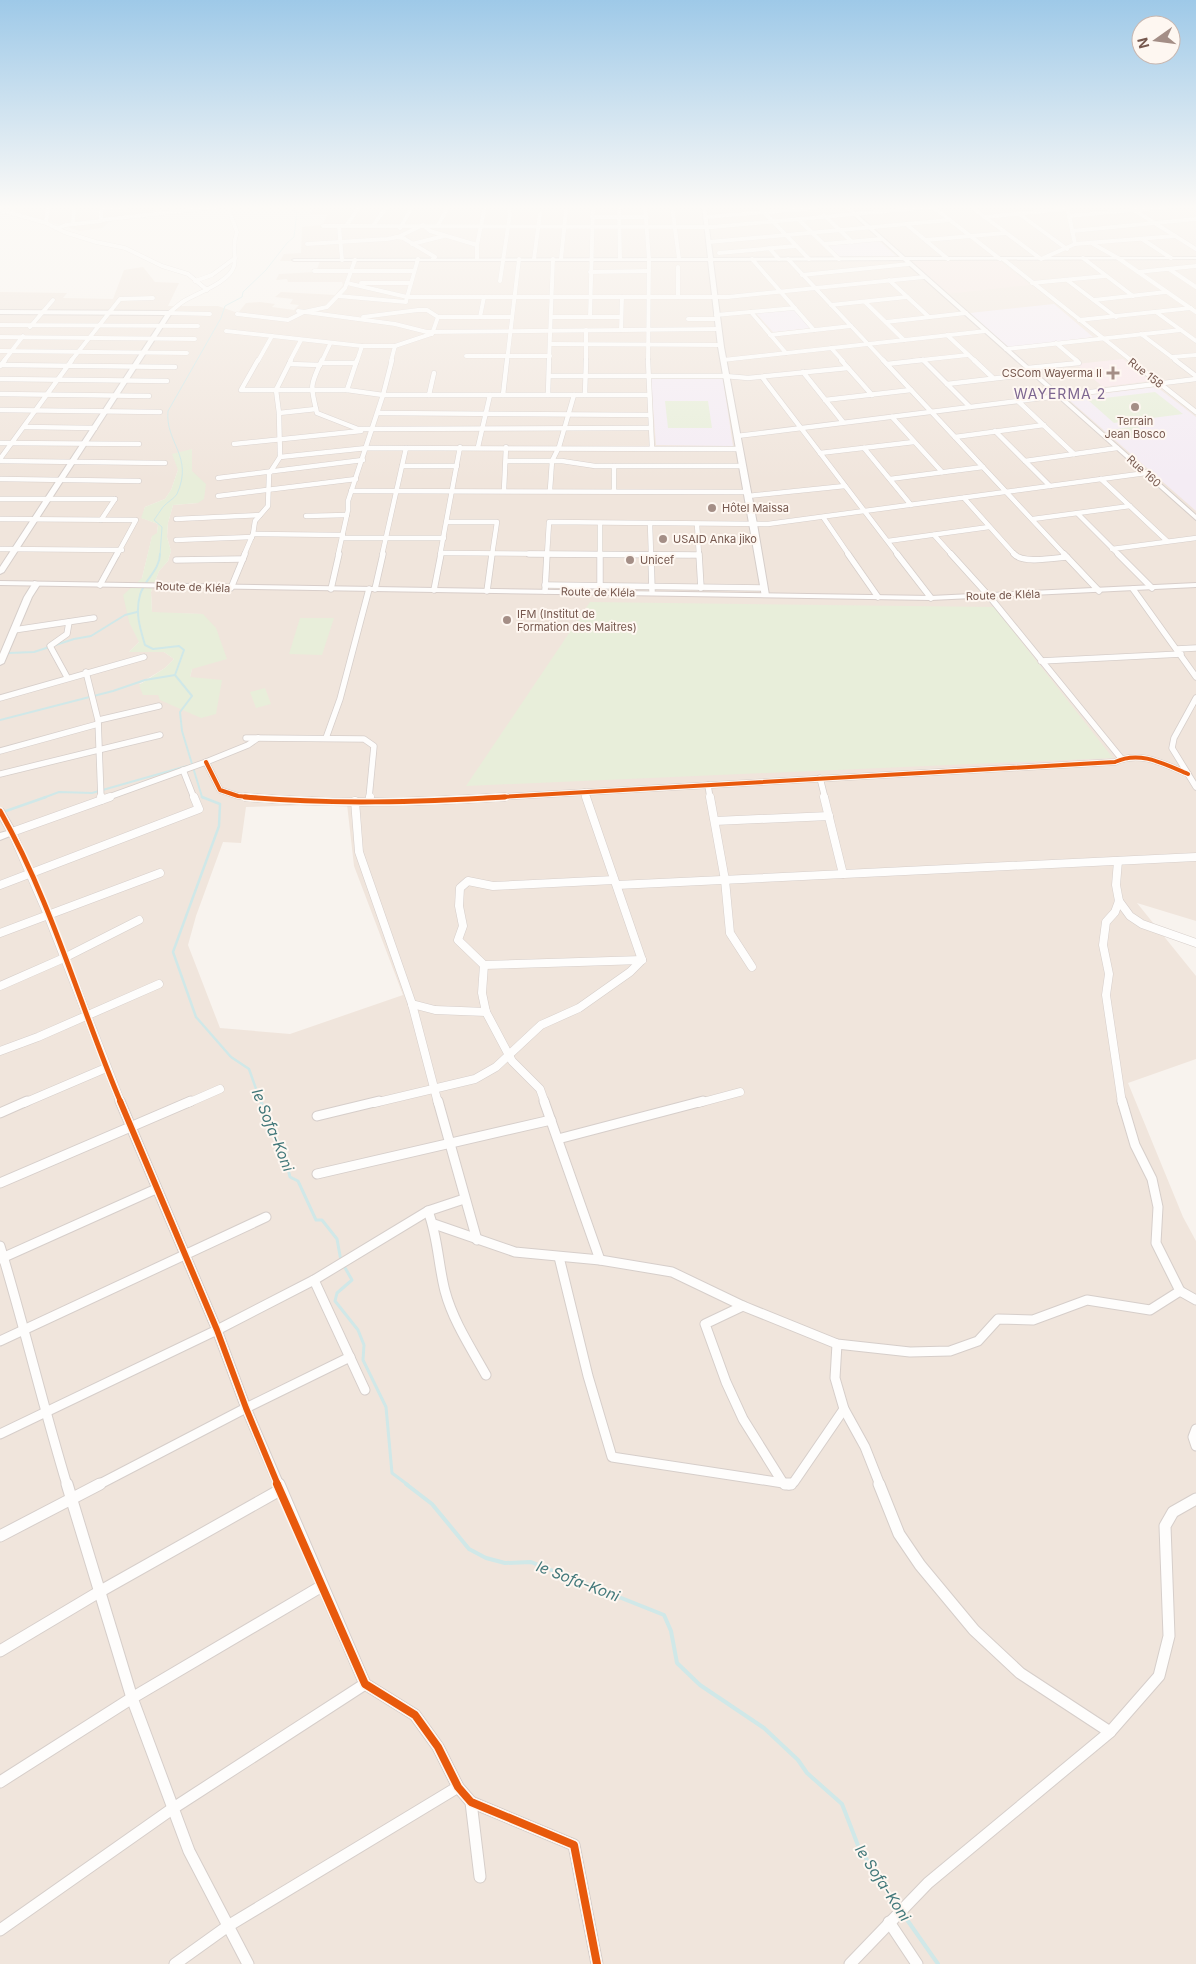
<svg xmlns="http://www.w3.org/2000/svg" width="1196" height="1964" font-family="Inter,sans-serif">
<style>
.residential{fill:#f0e5dc;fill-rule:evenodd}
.commercial{fill:#f5e5e0}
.education{fill:#f4ecf4}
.medical{fill:#f9e7e9}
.green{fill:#e8eeda}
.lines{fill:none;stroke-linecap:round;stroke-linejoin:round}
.stream-far4{stroke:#d0e8e8;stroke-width:1}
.stream-far3{stroke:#d0e8e8;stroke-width:2}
.stream-far2{stroke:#d0e8e8;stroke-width:2.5}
.stream-far1{stroke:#d0e8e8;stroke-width:3}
.stream{stroke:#d0e8e8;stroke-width:4}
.minor-far5-casing{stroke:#d6ceca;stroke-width:4.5}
.minor-far4-casing{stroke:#d6ceca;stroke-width:5.5}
.minor-far3-casing{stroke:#d6ceca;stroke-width:7}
.minor-far2-casing{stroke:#d6ceca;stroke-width:9}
.minor-far1-casing{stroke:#d6ceca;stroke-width:11}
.minor-casing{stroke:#d6ceca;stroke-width:13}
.tertiary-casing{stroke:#d6ceca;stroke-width:2}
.secondary-casing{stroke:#d8ceca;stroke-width:2}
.minor-far5{stroke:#fefdfc;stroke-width:4}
.minor-far4{stroke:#fefdfc;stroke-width:4.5}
.minor-far3{stroke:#fefdfc;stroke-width:5.5}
.minor-far2{stroke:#fefdfc;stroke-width:8}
.minor-far1{stroke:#fefdfc;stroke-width:9}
.minor{stroke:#fefdfc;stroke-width:11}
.tertiary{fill:#fefdfc;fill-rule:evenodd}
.secondary{fill:#fefdfc;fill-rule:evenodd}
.cycleway-far3-casing{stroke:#fef7f1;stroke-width:6}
.cycleway-far2-casing{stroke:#fef7f1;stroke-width:8}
.cycleway-far1-casing{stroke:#fef7f1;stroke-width:9}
.cycleway-casing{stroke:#fef7f1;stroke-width:11}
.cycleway-far3{stroke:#e8590c;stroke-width:4}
.cycleway-far2{stroke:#e8590c;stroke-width:5}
.cycleway-far1{stroke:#e8590c;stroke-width:6}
.cycleway{stroke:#e8590c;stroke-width:8}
.poi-dot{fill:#a48e86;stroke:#fef7f1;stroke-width:2}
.labels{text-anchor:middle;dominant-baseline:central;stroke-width:4;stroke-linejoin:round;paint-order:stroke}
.far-poi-label{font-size:11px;fill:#76584e;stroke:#fef7f1;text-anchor:start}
.far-street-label{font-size:11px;fill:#76584e;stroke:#fef7f1}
.far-quarter-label{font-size:14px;letter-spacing:1px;fill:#7d6691;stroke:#fef7f1}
.water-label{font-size:15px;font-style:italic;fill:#42787a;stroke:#fef7f1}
</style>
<rect width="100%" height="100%" fill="#f8f3ee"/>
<g class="residential">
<polygon points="36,206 154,206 153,214 110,221 102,228 80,231 13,211"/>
<path d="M1196 206V921L1137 903 1196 976V1059L1128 1083 1183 1217 1196 1241V1964H0V292L67 293 63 298 113 299 124 270 143 267 155 282 179 283 168 306H218L238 313 246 303 260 302 275 304 272 307 294 310 299 305 290 304 293 299 275 297 281 292 335 295 343 285 342 282H288L287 279 276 280 279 274 316 272 320 261H280L284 254 301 253 302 227 323 225 327 214H310L315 207ZM192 449V471L198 503 173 505 168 523 167 537 171 551 168 561 159 571 151 592 152 613 203 614 192 669 190 677 139 684 165 668 174 659 164 652H129L139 642 142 578 152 537 157 534 158 524 142 518 145 507 165 499 171 490 178 470ZM347 804 354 866 403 995 290 1034 220 1028 188 945 196 916 223 842 241 843 246 807Z"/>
</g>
<polygon class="commercial" points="909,260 1000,261 1030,285 947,294"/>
<g class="education">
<polygon points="878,240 897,257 840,257 827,245"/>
<polygon points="1054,304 1093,337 1009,348 970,313"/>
<polygon points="793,309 812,328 773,332 756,313"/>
<polygon points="651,379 723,379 733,446 656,445"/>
<polygon points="1157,387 1196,417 1196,511 1067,398"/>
</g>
<polygon class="medical" points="1123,359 1151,381 1103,387 1076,364"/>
<g class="green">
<polygon points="512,206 577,206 541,211 540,213 511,212"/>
<polygon points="1155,392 1183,414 1114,423 1088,400"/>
<polygon points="665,401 708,401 712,428 668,428"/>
<polygon points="1137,426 1149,436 1122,439 1111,430"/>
<polygon points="192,449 192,471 206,484 204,499 198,503 173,505 168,523 167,537 171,551 168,561 159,571 151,592 152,612 203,614 216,628 227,659 192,669 190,677 222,680 216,714 201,718 160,700 158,695 143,695 139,685 165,668 174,659 164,652 129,652 139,642 129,622 123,595 142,578 152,536 157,533 158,524 141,518 145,507 165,499 171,490 178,470 172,454"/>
<polygon points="590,602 994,607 1113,758 466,786"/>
<polygon points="300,618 334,618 322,655 289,654"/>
<polygon points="265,688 271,704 256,708 250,692"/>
</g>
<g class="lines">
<path class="stream-far4" d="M160 555 162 527 154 520C157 516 160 511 163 507 167 502 174 499 177 494 194 456 165 443 168 411L221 318 225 306 242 297 243 292 266 270 287 243 294 237 297 212 286 208 287 206"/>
<g class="stream-far3">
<path d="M160 554C160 570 144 580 140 595 135 613 140 628 145 645L153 649 179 646 184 650 175 675 192 696 180 712 182 731 202 797 204 798"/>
<polyline points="9,653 34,652 74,639 91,636 125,615 137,612"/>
<polyline points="0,720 113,691 145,680 175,675"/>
<polyline points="43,798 59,792 92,793 187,766"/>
</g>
<g class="stream-far2">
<polyline points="202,797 220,804 219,826 173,952 196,1017 231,1057 249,1069 261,1103"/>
<polyline points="6,811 46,797"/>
</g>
<g class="stream-far1">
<polyline points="261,1101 286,1161 290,1177 298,1181 316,1220 322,1220 337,1239 341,1261"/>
<polyline points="344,1266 352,1280 337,1293 335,1301 358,1330 364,1345 363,1360 386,1407 392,1473 408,1485"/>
</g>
<g class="stream">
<polyline points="406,1484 432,1504 469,1549 486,1558 505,1563 531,1562 664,1615 671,1631 677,1663 700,1685 764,1728 798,1760 807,1773 842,1804 859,1848 899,1907"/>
<polyline points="903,1914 938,1964"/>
</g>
<g class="minor-far5-casing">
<g id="minor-far5">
<polyline points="619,206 620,259"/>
<polyline points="645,206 649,259 648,361"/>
<polyline points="672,206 679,259"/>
<polyline points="758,206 809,259"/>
<polyline points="970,206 1041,259 1075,244 1067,206"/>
<polyline points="933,207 1000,259"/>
<polyline points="101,209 134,206"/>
<polyline points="0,210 46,223 64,232 96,242 125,248 162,266 188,274 207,290"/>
<polyline points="1134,210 1196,249"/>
<polyline points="1018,213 1067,249"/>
<polyline points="824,215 852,242"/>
<polyline points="1069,216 1177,206"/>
<polyline points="592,217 647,217"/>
<polyline points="706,217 816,208"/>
<polyline points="985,217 1067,209"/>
<polyline points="798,219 839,259"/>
<path d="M102 220 224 206 228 208 237 232C231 248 237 254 234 266 230 282 197 293 184 301 179 304 174 309 169 313"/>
<polyline points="46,223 48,206"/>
<polyline points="73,224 74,206"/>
<polyline points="906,224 948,259"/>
<polyline points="438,225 449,206"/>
<polyline points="323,226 339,226"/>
<polyline points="346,226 713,227 943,206"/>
<polyline points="373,226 387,206"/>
<polyline points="58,228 66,225 101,221 101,206"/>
<polyline points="400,228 413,206"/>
<polyline points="1072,231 1196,219"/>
<polyline points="396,237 403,238 435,257 433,259"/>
<polyline points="1142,239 1171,258"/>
<polyline points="926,240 1005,233"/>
<polyline points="709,242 950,220"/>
<polyline points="307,244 387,239 398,237 423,225 430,231 477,245"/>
<polyline points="412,244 444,236"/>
<polyline points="824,244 881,239"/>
<polyline points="1075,244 1175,236"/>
<polyline points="1093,244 1118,258 1196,312"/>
<polyline points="769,248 779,259"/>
<polyline points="719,253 796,246"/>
<polyline points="1083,258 1133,296"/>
<polyline points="477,259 477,245 485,206"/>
<polyline points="534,259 540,214"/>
<polyline points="561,259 566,211"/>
<polyline points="752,259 814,330"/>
<polyline points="788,259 884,361"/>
<polyline points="1003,259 1132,361"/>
<polyline points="342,260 339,226 346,226 360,206"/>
<polyline points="678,267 678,297"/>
<polyline points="1169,269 1196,287"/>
<polyline points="314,271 414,271"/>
<polyline points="590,272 649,271"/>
<polyline points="1138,272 1196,266"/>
<polyline points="802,275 909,264"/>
<polyline points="889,280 929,317"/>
<polyline points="1067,280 1116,317"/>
<polyline points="195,281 212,275 235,258"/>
<polyline points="500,281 510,214 508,206"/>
<polyline points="347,283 407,297 728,297 924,277"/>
<polyline points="361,283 411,283"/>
<polyline points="1032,283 1105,276"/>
<polyline points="338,296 406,302"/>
<polyline points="1094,300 1166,292"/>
<polyline points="406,301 418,259"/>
<polyline points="865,302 904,340"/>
<polyline points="831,305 907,297"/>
<polyline points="298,311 395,324 427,332 718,329"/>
<polyline points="751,312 786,353"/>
<polyline points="1156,312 1196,341"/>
<polyline points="169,313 210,314"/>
<polyline points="237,314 288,320 304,312 327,307 345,288 355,260"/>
<polyline points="716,315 795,308"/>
<polyline points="363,317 418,310 427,310 438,317 432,334"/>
<polyline points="438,317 512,317"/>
<polyline points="480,317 484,297"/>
<polyline points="551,317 621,317"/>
<polyline points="590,317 593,206"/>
<polyline points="688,319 716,319"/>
<polyline points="1079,320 1191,308"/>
<polyline points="886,322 966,313"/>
<polyline points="0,325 198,326"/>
<polyline points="30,327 53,300"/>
<polyline points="621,330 622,297"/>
<polyline points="226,331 362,346 395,346 431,334"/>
<polyline points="1141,334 1177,361"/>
<polyline points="770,335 851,326"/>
<polyline points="947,335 975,361"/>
<polyline points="0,337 195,339"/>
<polyline points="1056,343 1077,361"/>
<polyline points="550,344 720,345"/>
<polyline points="831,348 843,361"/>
<polyline points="1006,349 1181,330"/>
<polyline points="0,351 187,353"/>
<polyline points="466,356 550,356"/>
<polyline points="1172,357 1196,355"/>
<polyline points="723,360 986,331"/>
<polyline points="4,361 23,336"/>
<polyline points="71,361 120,299 153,298"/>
<polyline points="258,361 272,336"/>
<polyline points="290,361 301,340"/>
<polyline points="322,361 330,344"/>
<polyline points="357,361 362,346"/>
<polyline points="391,361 395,346"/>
<polyline points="507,361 519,259"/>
<polyline points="549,361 553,259"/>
<polyline points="586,361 586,330"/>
<polyline points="912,361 968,355"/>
</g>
</g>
<g class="minor-far4-casing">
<g id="minor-far4">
<polyline points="258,360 241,390 347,390 357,360"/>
<path d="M322 360C310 385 310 386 317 413L358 429 651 428"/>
<polyline points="648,360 652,448"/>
<polyline points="841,360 872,395"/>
<polyline points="883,360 1065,555"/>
<polyline points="923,360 970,407"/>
<polyline points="974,360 993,378"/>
<polyline points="1130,360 1196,412"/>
<polyline points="1175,360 1196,376"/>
<polyline points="321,363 356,363"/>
<polyline points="289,364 320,365"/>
<polyline points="887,364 923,360"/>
<polyline points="0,365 175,367"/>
<polyline points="0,366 5,360"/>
<polyline points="1028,368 1079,363 1076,360"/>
<polyline points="803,372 843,422"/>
<polyline points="549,376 725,376 748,378 848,368"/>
<polyline points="762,377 898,555"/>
<polyline points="0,379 167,381"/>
<polyline points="947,384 1034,374"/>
<polyline points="347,390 383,395 648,395"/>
<polyline points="0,394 149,396"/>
<polyline points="429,395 434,373"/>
<polyline points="503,395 507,360"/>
<polyline points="548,395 549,360"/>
<polyline points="585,395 586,360"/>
<polyline points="825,400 911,390"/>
<polyline points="1018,401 1074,454"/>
<polyline points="0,410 160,412"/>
<polyline points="279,413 316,409"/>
<polyline points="378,413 650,415"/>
<polyline points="892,417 942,472"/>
<polyline points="24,427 95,428"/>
<polyline points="995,431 1050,486"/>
<polyline points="737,436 1196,379"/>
<polyline points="955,437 1044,425"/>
<polyline points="0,443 139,444"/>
<polyline points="234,444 361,431"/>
<polyline points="478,447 490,395"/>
<polyline points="864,448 911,505"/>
<polyline points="820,453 914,442"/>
<polyline points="280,457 367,448 739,449"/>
<polyline points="0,459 72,360"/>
<polyline points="0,461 165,463"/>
<polyline points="506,461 562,461 595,466 742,466"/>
<polyline points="1025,461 1117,448"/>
<polyline points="402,466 457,466"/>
<polyline points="614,466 614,490"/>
<polyline points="218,478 363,460"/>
<polyline points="0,479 139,481"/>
<polyline points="890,479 983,467"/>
<polyline points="1101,479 1167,541"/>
<polyline points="504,490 506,447"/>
<polyline points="550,490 552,461 559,447 574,395"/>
<polyline points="351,491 746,492"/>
<polyline points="218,496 356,479"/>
<polyline points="748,496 845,486"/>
<polyline points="964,498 1015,555"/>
<polyline points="0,499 115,499"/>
<polyline points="1078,514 1119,555"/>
<polyline points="306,516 347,515"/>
<polyline points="823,517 849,555"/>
<polyline points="0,519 136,520 117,555"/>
<polyline points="176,519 260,515"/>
<polyline points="1033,519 1130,506"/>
<polyline points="101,520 115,499"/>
<polyline points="447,522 497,522 492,555"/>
<polyline points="600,523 600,555"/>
<polyline points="650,523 651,555"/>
<polyline points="697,524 699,555"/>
<polyline points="253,534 343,535"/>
<polyline points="934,535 952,555"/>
<polyline points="342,538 444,538"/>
<polyline points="176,540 252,537"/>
<polyline points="888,541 989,527"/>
<polyline points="0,549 122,550"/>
<polyline points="1112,549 1196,538"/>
<polyline points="441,553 690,555"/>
<polyline points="244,555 253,534 255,521 268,506 269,474 280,457 279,413 276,390 291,360"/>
<polyline points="338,555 348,510 348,501 383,395 392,360"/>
<polyline points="382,555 406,448"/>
<polyline points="440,555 460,447"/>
<polyline points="547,555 549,522 768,524 1146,473"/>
</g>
</g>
<g class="minor-far3-casing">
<g id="minor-far3">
<polyline points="529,554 698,555"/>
<polyline points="600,554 600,590"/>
<polyline points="651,554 652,591"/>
<polyline points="699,554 701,588"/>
<polyline points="848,554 878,597"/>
<polyline points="897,554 931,598"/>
<polyline points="951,554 989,596 1121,758"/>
<path d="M1014 554C1023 564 1054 558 1067 557"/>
<polyline points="1064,554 1099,591"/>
<polyline points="1118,554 1152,588"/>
<polyline points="176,560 243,559"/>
<polyline points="100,585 117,554"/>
<polyline points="545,585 764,588"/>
<polyline points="231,588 245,554"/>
<polyline points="331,589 339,554"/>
<polyline points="375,589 383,554"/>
<polyline points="1133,589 1196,677"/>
<polyline points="434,590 441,554"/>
<polyline points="487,591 492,554"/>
<polyline points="545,591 547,554"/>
<polyline points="14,630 94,618"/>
<polyline points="1177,649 1196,648"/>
<polyline points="1041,661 1181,654"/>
<polyline points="86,672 98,720 101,798"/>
<polyline points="67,677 50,646 67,634 69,622"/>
<polyline points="0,698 144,657"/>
<polyline points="1196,698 1174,738 1172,748 1196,787"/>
<polyline points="99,720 159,706"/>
<polyline points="246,738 364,739 374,746 369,798"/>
<polyline points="326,738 340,699 369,589"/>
<polyline points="0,751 98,724"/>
<polyline points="206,762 220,790 238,796 258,798"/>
<polyline points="183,770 194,798"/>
<polyline points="0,774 160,735"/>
<polyline points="820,778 825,798"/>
<polyline points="708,785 710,798"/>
<polyline points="584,792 586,798"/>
<polyline points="106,798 206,762 248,745 258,738"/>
<path d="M483 798 1115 762C1140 750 1164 764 1188 774"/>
</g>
</g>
<g class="minor-far2-casing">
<g id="minor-far2">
<polyline points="101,797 101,800"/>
<polyline points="110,797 12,832 48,915 121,1103"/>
<path d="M245 797C331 805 419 802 505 797"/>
<polyline points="586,797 642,960"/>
<polyline points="710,797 725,880 730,933 752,967"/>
<polyline points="824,797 843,874"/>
<polyline points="355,801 359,852 412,1004 438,1103"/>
<polyline points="369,801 370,797"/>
<polyline points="715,821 829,816"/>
<polyline points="1118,861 1116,885 1119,901 1115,912 1106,922 1103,945 1109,974 1106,995 1122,1103"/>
<polyline points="0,885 199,809 194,797"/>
<polyline points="617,885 1196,857"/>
<polyline points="1119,901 1130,916 1142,924 1196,943"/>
<polyline points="0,933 160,873"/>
<polyline points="484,965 642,960"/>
<polyline points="0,986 64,958 139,920"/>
<polyline points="412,1004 435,1010 486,1012"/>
<polyline points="0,1051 38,1037 159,984"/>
<polyline points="24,1103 106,1068"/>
<polyline points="188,1103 220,1089"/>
<polyline points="374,1103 475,1079 496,1067 541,1025 579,1008 630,972 642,960"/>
<polyline points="545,1103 540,1089 512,1061 486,1012 482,993 484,965 458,940 463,926 459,906 460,888 468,881 493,886 614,880"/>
<polyline points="699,1103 740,1092"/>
</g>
</g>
<g class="minor-far1-casing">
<g id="minor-far1">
<polyline points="120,1101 217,1330 246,1408 279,1485"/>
<polyline points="438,1101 477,1240"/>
<polyline points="544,1101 600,1260"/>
<polyline points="1122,1101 1135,1145 1152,1179 1158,1207 1156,1243 1180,1291"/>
<polyline points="0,1113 27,1101"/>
<polyline points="317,1116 379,1101"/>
<polyline points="558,1139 703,1101"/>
<polyline points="317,1174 551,1120"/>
<polyline points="0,1183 191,1101"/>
<path d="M428 1211C438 1237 438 1264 445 1291 453 1321 471 1348 486 1375"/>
<polyline points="434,1224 515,1252 600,1260 672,1272 743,1306 837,1344 910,1352 950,1351 978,1341 998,1319 1033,1320 1087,1300 1150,1310 1180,1291 1196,1300"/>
<path d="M0 1246C24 1325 43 1406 67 1485"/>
<polyline points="559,1257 588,1376 612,1457 783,1483"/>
<polyline points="0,1259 156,1189"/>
<polyline points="314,1280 365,1390"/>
<polyline points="743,1306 705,1324 726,1382 743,1419 783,1483 789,1485 794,1482 844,1409"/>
<polyline points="0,1341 266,1217"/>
<polyline points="837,1344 835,1378 844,1409 865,1447 880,1485"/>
<polyline points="1196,1429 1193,1437 1196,1446"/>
<polyline points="0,1434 217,1330 314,1280 428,1211 464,1199"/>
<polyline points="98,1485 246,1408 350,1357"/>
</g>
</g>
<g class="minor-casing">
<g id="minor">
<polyline points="67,1484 132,1698 189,1851 248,1964"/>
<polyline points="279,1484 365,1684 415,1715 438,1747 458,1787 471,1802 574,1845 597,1964"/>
<polyline points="785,1484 791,1484"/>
<polyline points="0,1536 100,1484"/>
<polyline points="0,1651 99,1592 280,1490"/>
<polyline points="1110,1732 1159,1676 1169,1636 1165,1526 1173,1512 1196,1499"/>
<polyline points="0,1782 132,1698 322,1586"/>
<polyline points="471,1802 480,1877"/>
<polyline points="889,1922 917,1964"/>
<polyline points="0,1930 172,1809 365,1684"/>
<polyline points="175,1964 228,1926 458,1787"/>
<polyline points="850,1964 928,1883 1110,1732 1020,1673 974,1630 920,1565 899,1534 879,1484"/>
</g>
</g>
<g class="tertiary-casing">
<g id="tertiary">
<polygon points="702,206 706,206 713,258 900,257 843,206 848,206 905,257 1196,257 1196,259 909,260 1196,515 1196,520 903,260 713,261 724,347 757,524 769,595 762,597 718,347 708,261 294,261 292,260 294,259 708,258"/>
<polygon points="0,310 169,311 172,313 4,572 0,574 0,567 165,315 0,314"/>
<polygon points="34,581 41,583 32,597 4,663 0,665 0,654 24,597"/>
<polygon points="0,808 3,809 16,832 15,834 0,840 0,833 7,831 0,819"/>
</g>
</g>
<g class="secondary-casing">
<polygon id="secondary" points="0,581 931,596 1196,583 1196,587 931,600 0,585"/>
</g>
<use href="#minor-far5" class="minor-far5"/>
<use href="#minor-far4" class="minor-far4"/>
<use href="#minor-far3" class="minor-far3"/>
<use href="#minor-far2" class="minor-far2"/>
<use href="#minor-far1" class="minor-far1"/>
<use href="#minor" class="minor"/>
<use href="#tertiary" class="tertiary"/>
<use href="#secondary" class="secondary"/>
<g class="cycleway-far3-casing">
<g id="cycleway-far3">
<polyline points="206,762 220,790 238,796 258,798"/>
<path d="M483 798 1115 762C1140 750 1164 764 1188 774"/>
</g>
</g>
<g class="cycleway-far2-casing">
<g id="cycleway-far2">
<path d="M245 797C331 805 419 802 505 797"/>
<path d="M0 811C52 902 80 1007 121 1103"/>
</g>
</g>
<g class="cycleway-far1-casing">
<polyline id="cycleway-far1" points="120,1101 217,1330 246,1408 278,1485"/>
</g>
<g class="cycleway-casing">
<polyline id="cycleway" points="277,1484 365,1684 415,1715 438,1747 458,1787 471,1802 574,1845 597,1964"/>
</g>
<use href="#cycleway-far3" class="cycleway-far3"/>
<use href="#cycleway-far2" class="cycleway-far2"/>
<use href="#cycleway-far1" class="cycleway-far1"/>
<use href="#cycleway" class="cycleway"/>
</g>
<linearGradient id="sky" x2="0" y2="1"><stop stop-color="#9ec9e8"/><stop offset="0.43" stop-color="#fcfaf7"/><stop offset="1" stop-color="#fcfaf7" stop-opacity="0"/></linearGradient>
<rect width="1196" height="481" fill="url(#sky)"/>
<g class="poi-dot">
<path d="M1110.5 365.5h5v5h5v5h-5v5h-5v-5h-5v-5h5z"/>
<circle cx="1135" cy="407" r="5"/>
<circle cx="712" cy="508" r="5"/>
<circle cx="663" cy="539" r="5"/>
<circle cx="630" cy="560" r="5"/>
<circle cx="507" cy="620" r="5"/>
</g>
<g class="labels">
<g class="far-poi-label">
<text x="1102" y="373" text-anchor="end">CSCom Wayerma II</text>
<text x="1135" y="421" text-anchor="middle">Terrain<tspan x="1135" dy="13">Jean Bosco</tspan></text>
<text x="722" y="508">Hôtel Maissa</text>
<text x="673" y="539">USAID Anka jiko</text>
<text x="640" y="560">Unicef</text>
<text x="517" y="614">IFM (Institut de<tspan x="517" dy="13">Formation des Maitres)</tspan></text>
</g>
<g class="far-street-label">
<text transform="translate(1146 373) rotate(38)">Rue 158</text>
<text transform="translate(1144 471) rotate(42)">Rue 160</text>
<text transform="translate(193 587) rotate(2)">Route de Kléla</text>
<text transform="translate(598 592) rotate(1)">Route de Kléla</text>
<text transform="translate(1003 595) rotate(-2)">Route de Kléla</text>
</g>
<g class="far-quarter-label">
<text x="1060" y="393">WAYERMA 2</text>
</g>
<g class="water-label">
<text transform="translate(273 1130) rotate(68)">le Sofa-Koni</text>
<text transform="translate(578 1581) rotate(21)">le Sofa-Koni</text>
<text transform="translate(883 1883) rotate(57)">le Sofa-Koni</text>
</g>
</g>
<g transform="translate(1156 40) rotate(256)"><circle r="24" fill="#fef7f1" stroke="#c8b7b0"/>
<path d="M0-4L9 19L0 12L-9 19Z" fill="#a48e86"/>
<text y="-8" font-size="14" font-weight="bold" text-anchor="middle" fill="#76584e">N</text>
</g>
</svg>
